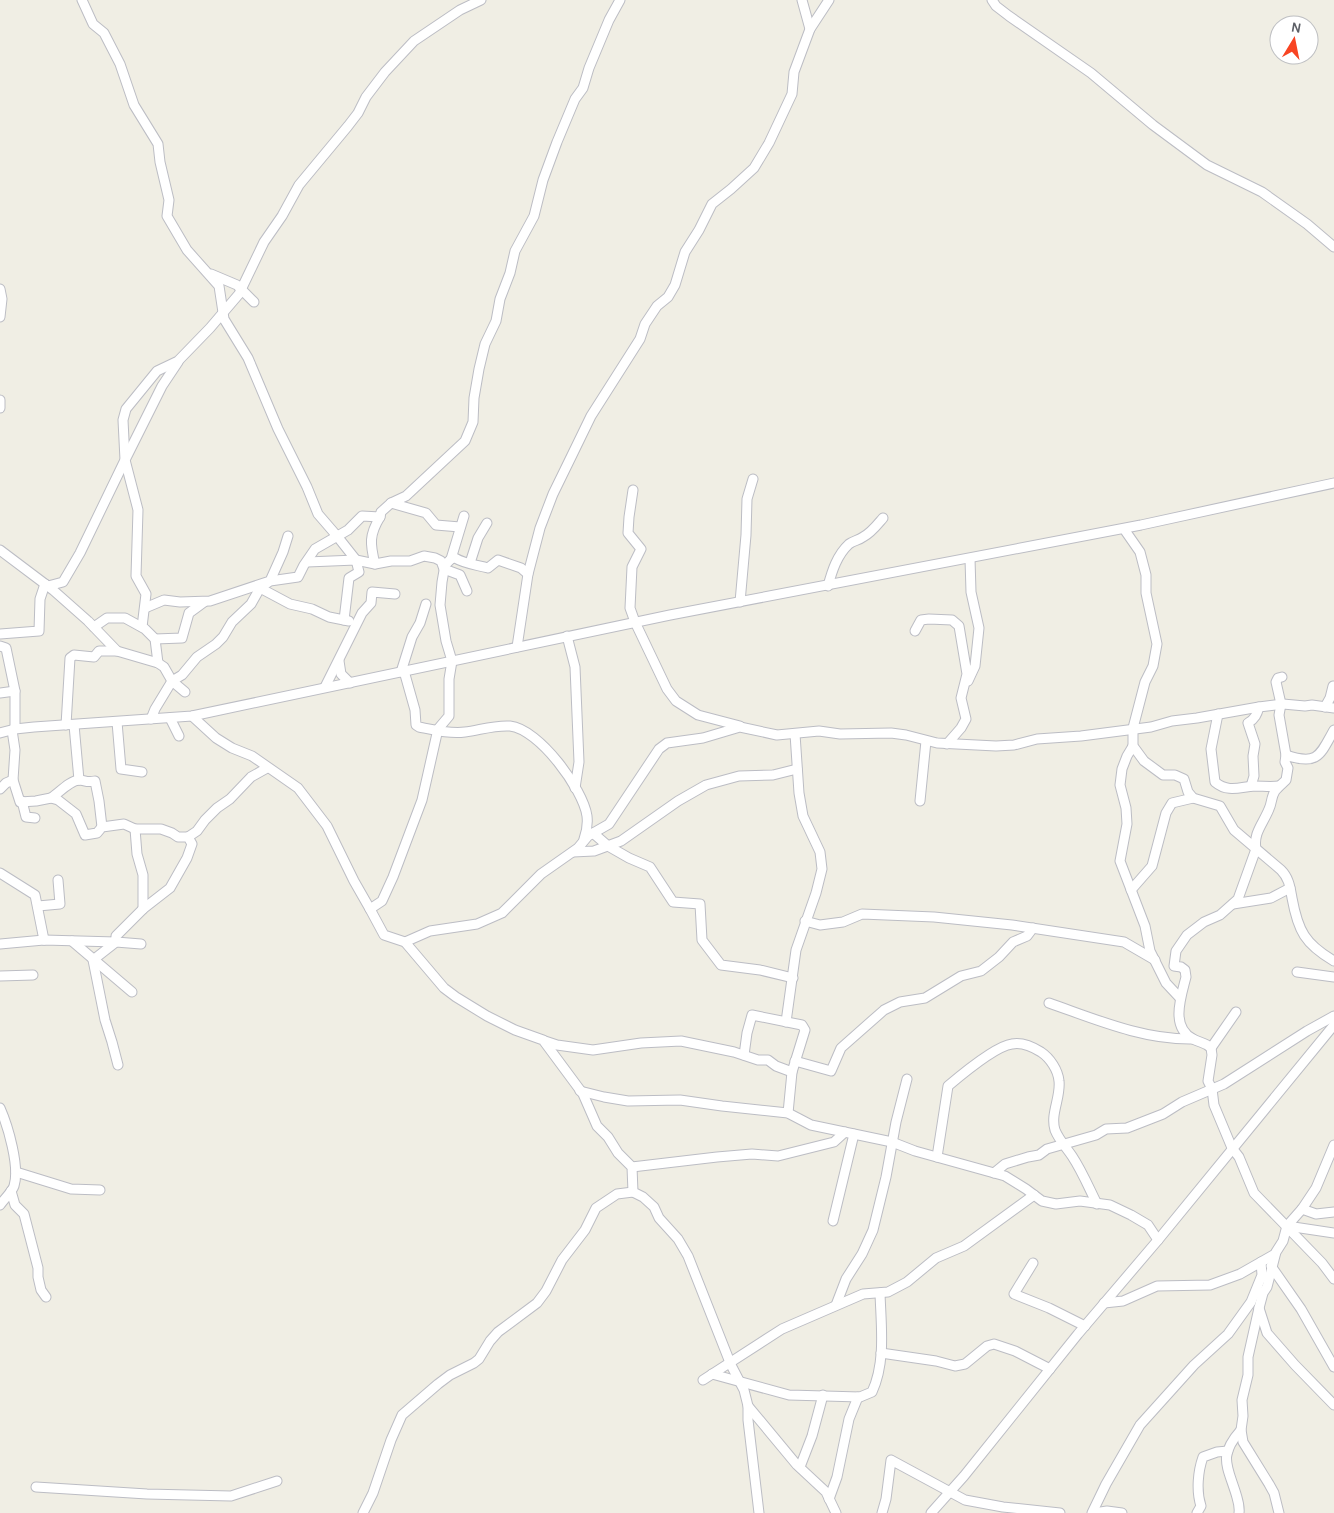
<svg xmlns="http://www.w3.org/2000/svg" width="1334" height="1513" font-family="Karla,sans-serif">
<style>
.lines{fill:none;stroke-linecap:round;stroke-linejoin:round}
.minor-casing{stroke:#bcbdc4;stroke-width:11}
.minor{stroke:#fff;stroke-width:9}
</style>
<rect width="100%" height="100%" fill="#f0eee4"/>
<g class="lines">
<g class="minor-casing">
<g id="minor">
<polyline points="82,0 93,24 104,33 120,64 134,105 158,144 160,162 169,200 167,216 187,250 219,286 224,319 248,358 278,429 307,487 318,514 337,536 356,560 359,572 349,578 344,620"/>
<polyline points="802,0 810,29"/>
<polyline points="992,0 996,6 1009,16 1091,73 1153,125 1207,165 1262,192 1307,224 1334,247"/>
<polyline points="211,274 237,285 254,302"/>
<polyline points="0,289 2,299 0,317"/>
<polyline points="0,400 0,408"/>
<polyline points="633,490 629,517 628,533 641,549 632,567 630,608 635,622 667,689 676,701 698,715 740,726"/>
<polyline points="391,503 406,496 465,441 473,422 474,398 479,369 485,344 496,321 500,299 510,273 515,251 534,216 543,180 557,142 575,99 583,88 589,68 609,20 620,0"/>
<polyline points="464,516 451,559 445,565 442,582 440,605 446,641 452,661 449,679 449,716 438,729 422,800 393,877 382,901 370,909 384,935 405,942 444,988 456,997 487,1016 515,1030 543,1040 583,1094 597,1126 608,1137 618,1153 632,1167 633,1192 643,1197 654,1207 659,1218 678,1239 688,1256 731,1365 744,1390 748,1406 748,1420 759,1513"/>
<path d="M1124 529 1140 552 1146 575V593L1157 644 1153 666 1145 682 1133 728V746L1144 761 1163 775H1175L1184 779 1188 792 1193 798 1220 806 1234 830 1281 870C1289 878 1290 887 1292 898 1298 931 1305 944 1334 961"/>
<polyline points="0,550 53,590 88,621 117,651 158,663 164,667 172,681 185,692"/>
<path d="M451 559 455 558C465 564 477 565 488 568L498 560 521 568 528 574"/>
<polyline points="307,562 356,560 375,564 391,561 410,561 424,556 435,558 441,561 444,569 460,575 467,591"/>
<polyline points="470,563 478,538 487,523"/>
<path d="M375 564C370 544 369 535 380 517"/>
<polyline points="48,586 63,582 80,553 125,460 123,420 126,409 157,371 178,361 210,328 239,294 264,242 282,216 299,185 348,126 358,113 366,97 385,72 414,41 460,10 481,0"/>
<path d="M828 586C832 571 837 555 849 544 853 541 859 540 863 537 871 533 877 525 883 518"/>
<polyline points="260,588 290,604 312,609 329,617 349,621"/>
<polyline points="740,602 746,535 747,499 753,479"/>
<polyline points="145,608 164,600 180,602 210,601 270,581 283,552 288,536"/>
<polyline points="94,627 107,618 125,618 145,629 155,639 158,663"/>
<polyline points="142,627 146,594 136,576 138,510 125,460 162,386 178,362"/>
<polyline points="915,631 921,620 929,619 952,620 959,626 967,674 961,698 966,719 961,728 947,744"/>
<polyline points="0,634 39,631 40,599 45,584"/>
<polyline points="567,636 575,667 579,762 575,788"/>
<polyline points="155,639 182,638 189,613 204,602"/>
<polyline points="0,646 6,648 15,691 15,729"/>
<polyline points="517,647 528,574 540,528 553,494 574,451 591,416 640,339 645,324 657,306 668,297 675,285 685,252 699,230 712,204 731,189 754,168 769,143 792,94 794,72 810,29 829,0"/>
<polyline points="339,661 341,674 350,683"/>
<path d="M404 671 415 710 416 725 419 727C434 730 450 734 465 732 480 730 494 725 510 726 539 729 583 789 587 816 588 825 587 831 584 839"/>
<polyline points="401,672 412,637 420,623 426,604"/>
<polyline points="1282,677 1278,678 1276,682 1281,704 1279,715 1286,755"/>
<polyline points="968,681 975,666 979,628 971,592 970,559"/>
<polyline points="325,687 362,613 371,603 372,592 395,594"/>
<polyline points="0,693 15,691"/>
<polyline points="1325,707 1330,698 1333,686"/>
<path d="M1218 714 1211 749 1215 782C1228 793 1240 787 1254 786 1263 786 1271 787 1279 786"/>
<polyline points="192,716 216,738 232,748 252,756 298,788 327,826 354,881 370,909"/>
<polyline points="170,718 179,736"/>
<polyline points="151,719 155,709 172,681 182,675 197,657 216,644 223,637 232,622 251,604 260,588 270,581 298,577 304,565 315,549 348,530 362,516 380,517 381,512 391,503 426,513 436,525 460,527"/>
<polyline points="117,722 121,769 142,772"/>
<polyline points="66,725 70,658 74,655 94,657 99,651 117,651"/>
<polyline points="74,725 79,780"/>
<path d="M1334 730C1320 755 1318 766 1286 755L1285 762 1288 768 1286 780C1283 783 1278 787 1275 791 1271 797 1272 803 1269 809 1263 824 1253 833 1256 849L1238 899 1220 915 1204 922 1187 935 1176 951 1174 966 1181 967 1185 970 1186 977C1181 997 1170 1027 1193 1039 1200 1043 1205 1042 1211 1048L1212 1055 1208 1081 1212 1089 1214 1105 1232 1148 1239 1157 1254 1193 1322 1263 1334 1279"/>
<polyline points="0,733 15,729 34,727 192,716 670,615 1141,525 1334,483"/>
<polyline points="1133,746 1127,756 1122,769 1120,785 1126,808 1127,824 1120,861 1145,926 1150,951 1166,983 1180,998"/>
<path d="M1251 786 1254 776 1253 756 1255 744 1248 723C1255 719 1257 714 1259 707"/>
<polyline points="0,789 6,783 13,780"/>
<path d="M51 798C59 793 69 781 79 780 85 780 86 783 95 781L99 801 102 827"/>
<polyline points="22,801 26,817 35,818"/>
<polyline points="920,801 926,741"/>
<polyline points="135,829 137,854 143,875 143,909"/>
<polyline points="593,833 608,846 629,858 650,867 673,902 700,904 702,940 721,965 760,970 793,978"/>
<polyline points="188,837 197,831 205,820 217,808 230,799 251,777 267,768"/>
<polyline points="573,852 594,851 621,841 678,801 706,785 739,776 773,775 797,769"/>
<polyline points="0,873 35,895 44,940"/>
<polyline points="1131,890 1152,866 1166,813 1172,803 1193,798"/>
<polyline points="1233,904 1271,898 1290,888"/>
<polyline points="38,906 60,904 58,880"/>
<polyline points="805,921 820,925 843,922 862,914 934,917 1012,925 1124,942 1155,960"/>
<polyline points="72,941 132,992"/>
<polyline points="405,942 430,931 477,924 502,913 541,874 578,848 588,836 609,824 659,749 667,743 703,738 740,727 777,735 819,731 840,734 891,733 906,735 937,743 996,746 1014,745 1037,739 1081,736 1151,727 1172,721 1197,718 1259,707 1283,704 1305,706 1312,705 1334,708"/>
<polyline points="0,944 44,940 116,942 116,936 143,909 170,888 187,858 192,844 188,837 178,837 172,833 161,829 135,829 124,824 102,827 97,833 85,835 76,814 58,800 51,798 36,801 20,802 13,780 15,750 12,730"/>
<polyline points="1297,972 1334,977"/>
<polyline points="0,976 33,975"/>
<path d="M1049 1003C1095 1019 1143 1040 1193 1039"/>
<polyline points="786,1022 796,950 816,893 822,869 820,852 803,816 799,793 795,734"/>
<polyline points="545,1041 557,1045 593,1050 641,1043 681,1041 734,1052 758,1060 768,1060 776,1066 792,1072"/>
<polyline points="1211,1048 1236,1012"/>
<polyline points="744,1055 747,1033 752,1015 802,1025 805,1030 792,1072 788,1113"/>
<polyline points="795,1061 831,1071 841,1048 884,1010 900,1002 925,998 961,976 981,971 999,957 1013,942 1027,936 1033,928"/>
<polyline points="118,1065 112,1042 105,1020 93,960 116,942 141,944"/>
<polyline points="580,1091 604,1097 628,1101 680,1100 722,1106 788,1113 811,1125 892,1142 915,1151 1005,1176 1026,1189 1042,1201 1056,1204 1080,1201 1110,1205 1131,1215 1148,1225 1158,1240"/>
<path d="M0 1108C8 1126 20 1167 14 1186 12 1192 4 1199 0 1205"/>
<path d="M937 1157 948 1086C961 1075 996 1046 1012 1044 1022 1042 1033 1047 1041 1052 1050 1058 1058 1070 1059 1081 1061 1097 1050 1114 1055 1130 1059 1140 1066 1147 1072 1156 1082 1171 1089 1188 1097 1204"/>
<polyline points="632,1167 717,1157 752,1154 778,1156 834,1142 845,1132"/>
<polyline points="16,1172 71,1189 100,1190"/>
<polyline points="994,1173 1005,1164 1028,1157 1039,1155 1047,1149 1096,1135 1106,1129 1127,1128 1163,1114 1182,1102 1224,1084 1307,1031 1334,1016"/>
<polyline points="11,1191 15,1205 24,1214 38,1268 38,1277 41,1290 46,1297"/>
<polyline points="1302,1209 1316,1214 1334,1212"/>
<polyline points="833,1221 854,1134"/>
<polyline points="1287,1226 1334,1233"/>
<polyline points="1033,1263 1014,1294 1049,1308 1085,1326"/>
<polyline points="1271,1266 1301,1309 1334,1367"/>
<polyline points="1104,1303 1123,1301 1157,1286 1210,1285 1240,1274 1275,1254"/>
<polyline points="836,1305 846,1279 862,1254 873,1230 886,1177 896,1122 907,1079"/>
<polyline points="1259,1308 1267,1333 1295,1365 1334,1405"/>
<polyline points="881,1353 936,1361 955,1366 965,1364 987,1346 994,1344 1015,1351 1050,1369"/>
<path d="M712 1374 789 1395 860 1397 872 1392C886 1362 881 1325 880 1293"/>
<polyline points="703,1380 782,1329 863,1294 888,1292 907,1282 936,1258 964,1246 1034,1195"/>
<polyline points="748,1406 797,1465 826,1492 836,1513"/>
<polyline points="800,1467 812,1436 823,1395"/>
<polyline points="36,1487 147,1494 231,1496 277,1481"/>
<polyline points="829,1499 837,1477 849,1419 858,1397"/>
<polyline points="363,1513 373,1493 391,1440 402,1415 438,1384 450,1375 474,1363 479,1359 490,1341 498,1332 537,1303 546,1291 562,1260 585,1230 596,1208 617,1194 633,1192"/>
<polyline points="882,1513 886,1499 891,1460 965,1500 1003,1507 1060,1513"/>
<polyline points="931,1513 964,1476 1078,1334 1158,1240 1334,1025"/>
<polyline points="1092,1513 1106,1484 1140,1425 1194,1365 1228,1334 1251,1302 1262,1275 1261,1262"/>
<polyline points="1094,1513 1107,1511 1122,1513"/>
<path d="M1197 1513 1201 1506C1196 1491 1198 1471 1203 1457L1217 1452 1228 1451"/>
<path d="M1239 1513C1240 1506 1238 1501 1236 1494 1227 1465 1218 1456 1241 1430"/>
<polyline points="1279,1513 1274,1493 1269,1484 1243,1442 1241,1430 1243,1416 1242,1400 1248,1375 1248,1357 1259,1308 1263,1293 1267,1287 1276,1252 1283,1241 1287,1226 1302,1209 1316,1188 1334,1145"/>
</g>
</g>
<use href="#minor" class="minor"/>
</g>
<g transform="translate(1294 40) rotate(10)"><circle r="24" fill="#ffffff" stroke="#bebfc2"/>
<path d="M0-4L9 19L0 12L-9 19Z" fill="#f84422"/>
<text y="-8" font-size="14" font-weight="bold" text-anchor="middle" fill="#5c5f66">N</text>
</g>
</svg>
